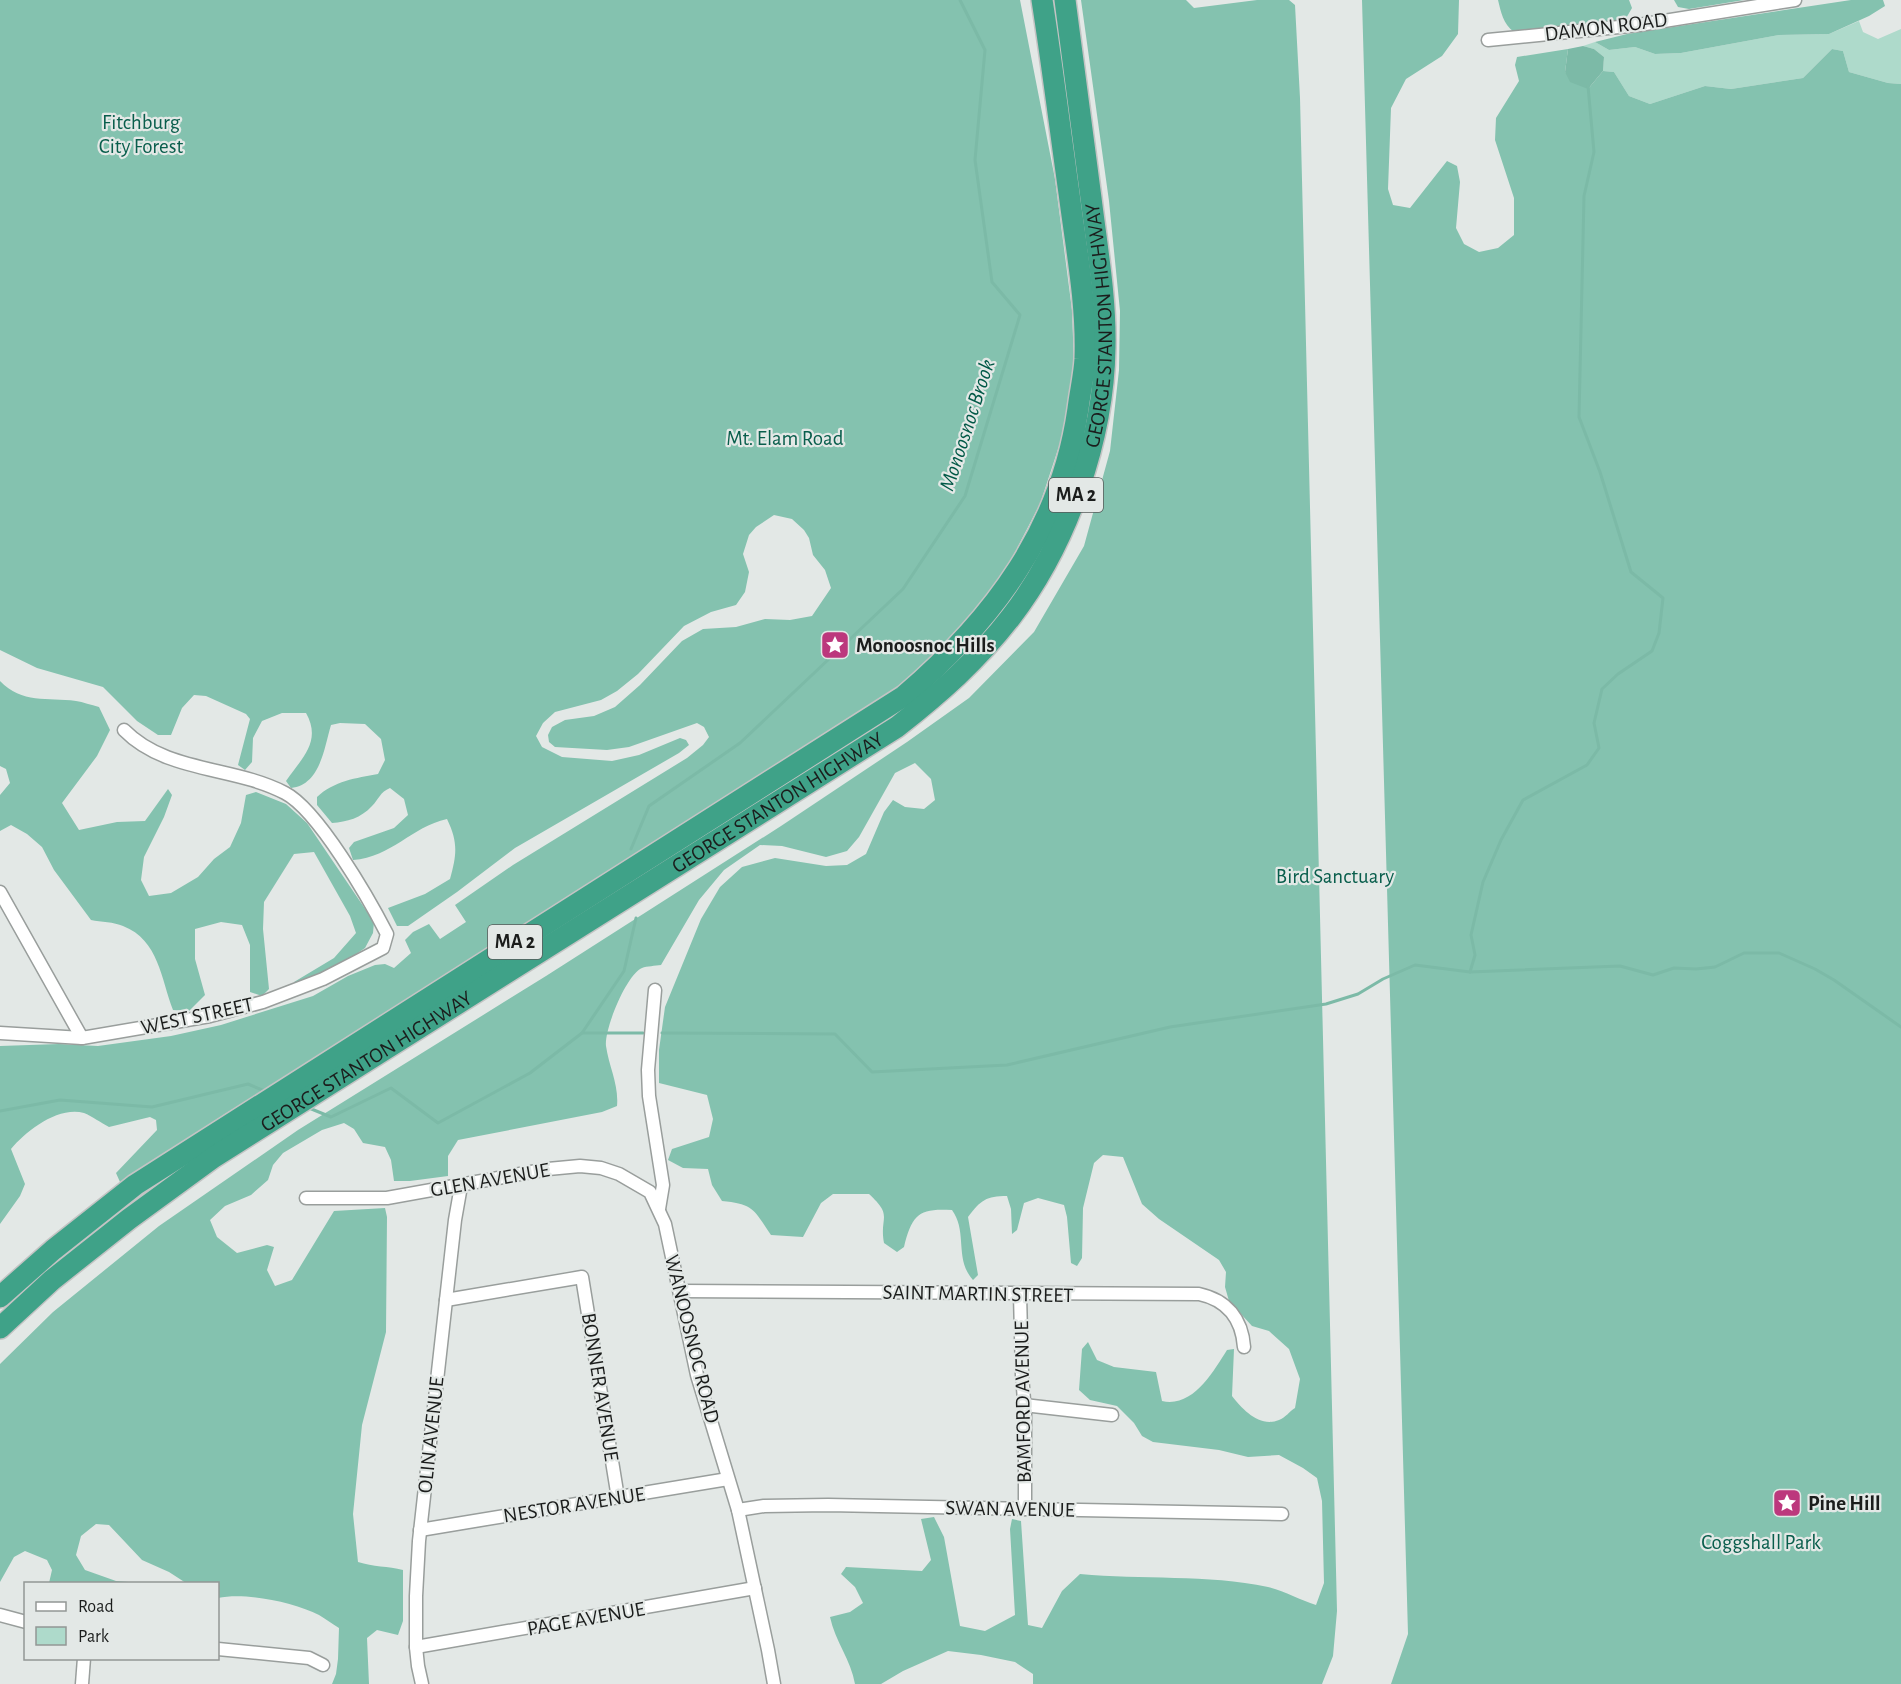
<svg xmlns="http://www.w3.org/2000/svg" width="1901" height="1684" font-family="'Alegreya Sans',sans-serif">
<style>
.green{fill:#aedacb}
.forest{fill:#84c2af}
.water{fill:#7cbaa7}
.lines{fill:none;stroke-linecap:round;stroke-linejoin:round}
.stream{stroke:#7cbaa7;stroke-width:3}
.street-casing{stroke:#999e9c;stroke-width:15}
.highway-casing{stroke:#c4c4c4;stroke-width:24}
.street{stroke:#fff;stroke-width:12}
.highway{stroke:#3fa288;stroke-width:21}
.labels{text-anchor:middle;dominant-baseline:central;stroke-width:4.5;stroke-linejoin:round;paint-order:stroke}
.shield{fill:#e3e8e6;stroke:#575a59;stroke-width:1.5}
.shield-label{font-size:20px;font-weight:bold;fill:#1b1d1c}
.street-label{font-size:21px;fill:#1b1d1c;stroke:#e3e8e6}
.park-label{font-size:21px;fill:#095e4c;stroke:#e3e8e6}
.poi-label{font-size:21px;font-weight:bold;fill:#1b1d1c;stroke:#e3e8e6;text-anchor:start}
.water-label{font-size:22px;font-style:italic;fill:#005846;stroke:#e3e8e6}
</style>
<rect width="100%" height="100%" fill="#e3e8e6"/>
<polygon class="green" points="1859,21 1863,32 1878,39 1901,29 1901,84 1888,83 1849,72 1843,51 1832,49 1803,78 1731,89 1705,86 1650,104 1629,96 1614,72 1603,71 1604,57 1594,49 1583,46 1595,42 1609,50 1635,47 1655,54 1681,53 1779,35 1829,34"/>
<g class="forest">
<path d="M0 0H1020L1055 179 1072 310 1074 365 1064 431 1040 504 1011 560 974 616 934 659 859 718 225 1114 129 1179 120 1182 116 1173 157 1130 156 1120 150 1117 109 1127C101 1123 92 1116 84 1113 58 1106 26 1131 11 1149L25 1184 20 1196 0 1224V1046L59 1044 98 1046 171 1036 221 1025 313 996 348 976 375 965 385 964 394 968 411 953 405 940 413 932 429 924 440 939 466 922 455 905 513 865 687 758 703 745 709 737 704 727 697 723 629 747 607 750 555 747 549 742 548 735 552 727 565 720 594 716 615 707 640 685 682 641 703 629 736 627 765 619 790 620 812 616 831 588 825 570 813 555 809 538 804 530 792 519 774 515 756 527 749 535 743 554 749 572 745 592 736 605 711 612 684 626 638 674 617 691 601 700 555 712 543 723 536 736 542 747 562 757 612 761 639 755 680 738 686 740 689 745 679 753 515 848 457 892 408 926H397L388 908 425 894 450 879C457 854 458 842 447 819 411 827 392 857 353 860L349 848 354 842 394 828 408 815 404 799 390 788C380 792 379 799 372 806 361 818 347 822 332 823L317 805V797C334 781 356 778 378 774L385 760 381 739 365 724 340 723 331 725C324 749 320 785 291 788L286 781C302 758 322 741 306 713H282L262 721 253 738 252 762 245 770 238 765 250 719 246 714 206 696 194 695 182 708 171 735H158L137 721 103 687 37 668 0 650Z"/>
<path d="M1081 0H1186L1194 8 1257 0H1289L1295 5 1300 98 1337 1611 1333 1656 1322 1684H1033V1674L1015 1662 981 1655 948 1651 903 1671 881 1684H855C851 1660 835 1641 830 1617L850 1612 863 1603 855 1587 841 1574 846 1567 922 1571 931 1560 921 1519 934 1517 944 1537 960 1626 985 1631 1015 1615 1010 1529 1012 1519 1021 1521 1028 1625 1042 1628 1062 1591 1080 1574C1142 1580 1207 1574 1268 1587 1284 1591 1300 1600 1316 1605L1324 1583 1322 1501 1317 1478 1303 1468 1279 1455 1248 1457 1219 1450 1153 1442 1142 1436 1134 1423 1117 1406 1090 1400 1079 1390 1082 1349 1088 1342 1097 1360 1114 1367 1156 1372 1162 1401C1193 1408 1213 1372 1227 1350L1234 1349 1232 1396C1243 1410 1260 1428 1279 1420 1285 1418 1290 1411 1295 1408L1300 1379 1289 1349 1269 1331 1252 1326 1229 1301 1225 1287 1226 1272 1219 1260 1159 1219 1142 1204 1123 1157 1103 1155 1094 1163 1083 1208 1082 1258 1077 1266 1071 1263 1067 1217 1064 1205 1038 1198 1024 1203 1017 1230 1012 1234 1011 1209 1007 1196C986 1196 981 1200 968 1217L978 1275 973 1280C954 1259 968 1232 952 1210 919 1208 912 1214 904 1247L897 1252 884 1243C879 1216 894 1217 869 1194H833L821 1203 803 1237 771 1235C754 1210 754 1204 722 1201L712 1185 708 1169 683 1168 668 1160 672 1149 709 1137 713 1119 707 1095 659 1083V1050L665 1007 701 919 720 887 742 867 775 858 826 866 847 865 866 854 884 812 893 800 905 807 924 809 935 800 931 779 915 763 895 773 859 837 847 851 826 857 782 846 760 845 724 870 699 900 661 965C655 966 647 966 642 968 626 975 604 1030 606 1046 609 1067 619 1085 617 1106L602 1112 458 1140 448 1156V1176L410 1181H394L391 1160 385 1147 363 1143 354 1129 344 1123 322 1130 283 1153 273 1165 268 1180 251 1195 225 1206 210 1220 217 1237 237 1253 267 1245 274 1247 267 1270 275 1286 292 1280 334 1211 385 1208 387 1217 386 1332 362 1425 353 1514 358 1562C373 1567 388 1566 403 1570V1621L398 1635 377 1630 367 1638 369 1684H332L336 1674 338 1659 339 1628C332 1624 326 1619 319 1615 294 1602 245 1592 218 1598V1584L186 1583 169 1572 142 1560 109 1525 96 1524 81 1536 76 1555 85 1570 116 1581 141 1583H49L52 1570 47 1560 25 1551 14 1557 0 1582V1364L53 1312 159 1226 298 1130 546 976 781 826 907 742 969 698 1034 632 1084 546 1110 451 1119 370 1120 311 1109 201Z"/>
<polygon points="1362,0 1459,0 1458,34 1442,56 1406,79 1391,108 1388,189 1393,205 1410,208 1447,161 1457,166 1460,182 1456,228 1464,244 1479,252 1498,248 1514,235 1514,198 1495,140 1496,118 1519,81 1515,65 1517,57 1568,49 1565,72 1588,89 1603,71 1614,72 1629,96 1650,104 1705,86 1731,89 1803,78 1832,49 1843,51 1849,72 1888,83 1901,84 1901,1684 1391,1684 1408,1634"/>
<path d="M1498 0H1629L1632 8 1625 20 1514 32C1503 24 1501 12 1498 0Z"/>
<polygon points="1674,0 1744,0 1689,9 1678,7"/>
<polygon points="1851,0 1883,0 1885,6 1869,16 1829,34 1779,35 1681,53 1655,54 1635,47 1609,50 1595,42 1627,34"/>
<path d="M0 681C22 704 47 697 76 701 83 702 91 705 99 707L110 730 97 756 62 803 79 830 117 822 145 821 168 789 172 795 164 817 144 857 141 880 149 896 171 893 198 877 214 859 230 847 241 823 246 795 256 792 286 804 307 823 374 922 373 933 365 948 340 965 298 986 294 982 334 958 356 933 350 916 314 852 294 854 264 902 263 929 269 989 262 996 250 992V945L242 925 221 922 195 929V959L205 995 189 1011 173 1010C161 979 159 940 123 926 114 922 101 922 91 920L54 870 42 847 27 834 11 825 0 831V795L10 783 6 769 0 766Z"/>
</g>
<polygon class="water" points="1583,46 1594,49 1604,57 1603,71 1588,89 1570,82 1565,72 1568,49"/>
<g class="lines">
<g class="stream">
<polyline points="631,849 649,806 740,743 903,589 965,496 1020,315 992,282 975,160 985,50 960,0"/>
<polyline points="1470,972 1475,955 1471,935 1483,882 1501,840 1523,800 1587,765 1599,748 1594,723 1602,689 1618,674 1652,651 1659,633 1663,598 1631,572 1600,472 1579,417 1584,196 1594,152 1588,86"/>
<polyline points="582,1033 643,1033"/>
<polyline points="662,1033 835,1034 872,1072 1007,1065 1170,1027 1326,1004 1358,994 1383,979 1415,965 1470,972 1620,966 1653,975 1674,968 1696,969 1715,967 1744,953 1779,953 1815,969 1834,980 1901,1027"/>
<polyline points="309,1108 331,1117 391,1088 438,1123 530,1073 582,1033 624,971 636,918"/>
<polyline points="0,1111 60,1100 152,1107 248,1084 267,1092"/>
</g>
<g class="street-casing">
<g id="street">
<polyline points="1488,40 1639,25 1795,0"/>
<polyline points="0,892 82,1038"/>
<polyline points="655,990 648,1070 649,1096 663,1185 659,1209"/>
<path d="M0 1033 82 1038 210 1016 263 1002 323 979 383 948 387 934C369 899 318 810 285 793 234 766 166 773 124 730"/>
<polyline points="306,1198 387,1198 548,1169 580,1166 601,1168 619,1174 650,1192 665,1224 697,1375 738,1510 768,1650 774,1684"/>
<path d="M680 1291 1199 1294C1227 1300 1242 1319 1244 1347"/>
<polyline points="1020,1294 1022,1375 1025,1413 1025,1509"/>
<polyline points="446,1300 582,1277 618,1498"/>
<polyline points="1024,1405 1112,1415"/>
<polyline points="738,1510 764,1506 828,1505 1282,1514"/>
<polyline points="420,1530 728,1479"/>
<polyline points="0,1615 26,1622"/>
<polyline points="416,1647 755,1588"/>
<polyline points="218,1649 309,1658 323,1665"/>
<polyline points="82,1684 84,1658"/>
<polyline points="422,1684 418,1666 416,1647 416,1596 419,1541 455,1220 461,1186"/>
</g>
</g>
<g class="highway-casing">
<g id="highway">
<path d="M0 1297 53 1250 135 1185 904 696C994 619 1061 529 1078 409 1080 392 1084 376 1085 359 1087 304 1076 248 1069 193 1060 129 1052 64 1042 0"/>
<path id="s1" d="M0 1328 52 1280 129 1219 214 1157 897 727C939 694 978 660 1011 617 1067 544 1104 439 1105 347 1106 297 1097 247 1091 198 1082 132 1074 66 1065 0"/>
</g>
</g>
<use href="#street" class="street"/>
<use href="#highway" class="highway"/>
</g>
<defs>
<g id="sight-square" transform="scale(1.5)"><rect x="-9" y="-9" width="18" height="18" rx="4" fill="#bc387d" stroke="#e3e8e6"/><path d="M0-6L1.8-2.2L6-1.7L2.9 1.2L3.7 5.4L0 3.3L-3.7 5.4L-2.9 1.2L-6-1.7L-1.8-2.2Z" fill="#fff"/></g>
</defs>
<g fill-rule="evenodd">
<use href="#sight-square" x="835" y="645"/>
<use href="#sight-square" x="1787" y="1503"/>
</g>
<g class="labels">
<g class="shield">
<rect x="1049" y="478" width="54" height="34" rx="4.5"/>
<rect x="488" y="925" width="54" height="34" rx="4.5"/>
</g>
<g class="shield-label">
<text x="1076" y="495">MA 2</text>
<text x="515" y="942">MA 2</text>
</g>
<g class="street-label">
<text transform="translate(1606 27) rotate(-7)">DAMON ROAD</text>
<text stroke="none"><textPath href="#s1" startOffset="1552">GEORGE STANTON HIGHWAY</textPath></text>
<text stroke="none"><textPath href="#s1" startOffset="940">GEORGE STANTON HIGHWAY</textPath></text>
<text transform="translate(197 1016) rotate(-12)">WEST STREET</text>
<text stroke="none"><textPath href="#s1" startOffset="454">GEORGE STANTON HIGHWAY</textPath></text>
<text transform="translate(490 1180) rotate(-10)">GLEN AVENUE</text>
<text transform="translate(978 1294) rotate(1)">SAINT MARTIN STREET</text>
<text transform="translate(692 1339) rotate(76)">WANOOSNOC ROAD</text>
<text transform="translate(600 1387) rotate(81)">BONNER AVENUE</text>
<text transform="translate(1023 1402) rotate(-91)">BAMFORD AVENUE</text>
<text transform="translate(431 1435) rotate(-84)">OLIN AVENUE</text>
<text transform="translate(574 1505) rotate(-9)">NESTOR AVENUE</text>
<text transform="translate(1010 1509) rotate(1)">SWAN AVENUE</text>
<text transform="translate(586 1619) rotate(-10)">PAGE AVENUE</text>
</g>
<g class="park-label">
<text x="141" y="122">Fitchburg<tspan x="141" dy="24">City Forest</tspan></text>
<text x="785" y="438">Mt. Elam Road</text>
<text x="1335" y="876">Bird Sanctuary</text>
<text x="1761" y="1542">Coggshall Park</text>
</g>
<g class="poi-label">
<text x="856" y="645">Monoosnoc Hills</text>
<text x="1808" y="1503">Pine Hill</text>
</g>
<g class="water-label">
<text transform="translate(967 425) rotate(-72)">Monoosnoc Brook</text>
</g>
</g>
<rect x="24" y="1582" width="195" height="78" fill="#e3e8e6" stroke="#939795" stroke-width="1.5"/>
<rect x="36" y="1602" width="30" height="9" fill="#ffffff" stroke="#939795" stroke-width="1.5"/>
<text x="78" y="1612" font-size="18" fill="#1b1d1c">Road</text>
<rect x="36" y="1627" width="30" height="18" fill="#aedacb" stroke="#939795" stroke-width="1.5"/>
<text x="78" y="1642" font-size="18" fill="#1b1d1c">Park</text>
</svg>
